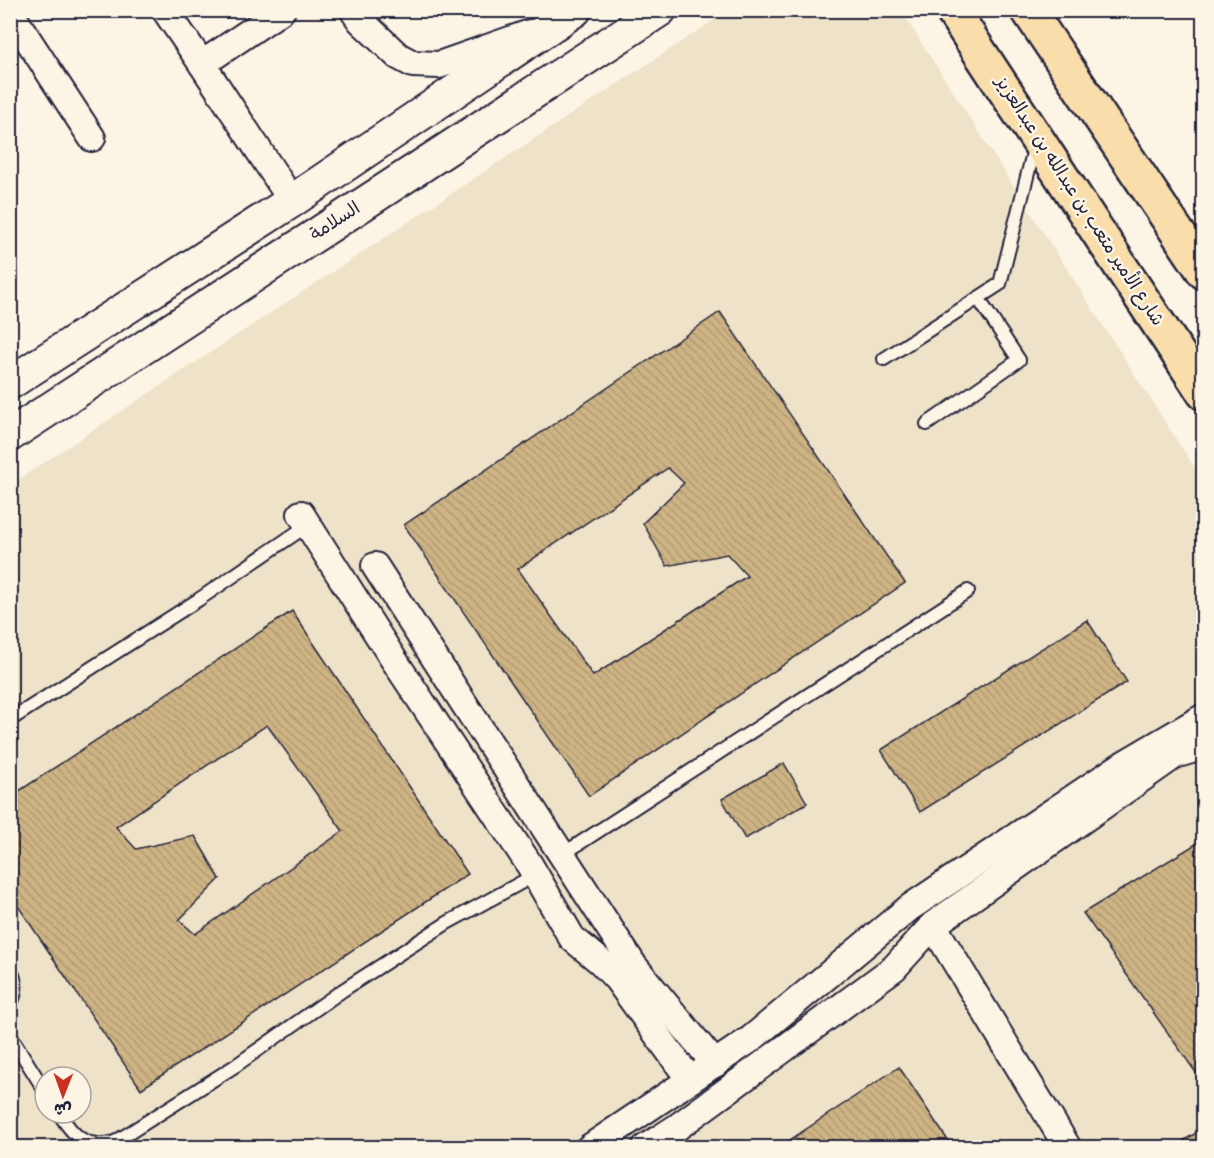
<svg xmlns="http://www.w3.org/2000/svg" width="1214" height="1158" font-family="'Gochi Hand','Playpen Sans Arabic',sans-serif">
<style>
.built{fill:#eee2c8;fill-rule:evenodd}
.building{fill:url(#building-back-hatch);stroke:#22223b;stroke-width:1.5;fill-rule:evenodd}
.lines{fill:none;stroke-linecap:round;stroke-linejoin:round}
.service-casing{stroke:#22223b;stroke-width:16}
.minor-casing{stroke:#22223b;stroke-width:30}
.tertiary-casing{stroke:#22223b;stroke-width:36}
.trunk-casing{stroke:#22223b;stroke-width:38}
.service{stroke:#fcf5e5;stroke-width:12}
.minor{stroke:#fcf5e5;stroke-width:26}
.tertiary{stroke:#fcf5e5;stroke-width:32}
.trunk{stroke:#f9deab;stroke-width:33}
.labels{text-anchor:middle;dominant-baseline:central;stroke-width:5;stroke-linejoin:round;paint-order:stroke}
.street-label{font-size:18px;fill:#22223b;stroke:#fcf5e5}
</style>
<defs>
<pattern id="building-back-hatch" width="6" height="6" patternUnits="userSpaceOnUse" patternTransform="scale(1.5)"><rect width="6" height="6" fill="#ceb484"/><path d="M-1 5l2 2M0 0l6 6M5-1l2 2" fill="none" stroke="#b19a73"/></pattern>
</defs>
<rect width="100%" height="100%" fill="#fcf5e5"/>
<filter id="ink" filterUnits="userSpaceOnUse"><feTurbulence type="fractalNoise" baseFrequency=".0167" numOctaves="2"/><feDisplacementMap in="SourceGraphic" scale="12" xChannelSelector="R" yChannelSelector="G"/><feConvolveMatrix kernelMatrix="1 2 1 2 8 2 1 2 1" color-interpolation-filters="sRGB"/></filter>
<g filter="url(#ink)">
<path class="built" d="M728 11H901L1203 481V1147H11L10 485ZM45 1077H81V1113H45Z"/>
<g class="building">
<path d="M720 312 905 583 589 796 404 525ZM668 468 684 483 643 523 667 566 727 554 747 576 593 676 518 569Z"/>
<path d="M292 611 468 874 141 1089 10 894V797ZM267 725 343 831 195 934 179 920 220 879 195 836 136 849 116 827Z"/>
<polygon points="1087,620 1127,682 920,812 881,750"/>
<polygon points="784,763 807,803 745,839 722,799"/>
<polygon points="1204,839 1204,1084 1083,913"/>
<polygon points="899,1067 953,1148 778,1148"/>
<polygon points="1204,1128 1204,1148 1188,1148 1183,1141"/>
</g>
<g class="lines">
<g class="service-casing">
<g id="service">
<polyline points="884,359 1000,284 1035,145"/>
<polyline points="927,424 1019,360 978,298"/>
<polyline points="10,720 198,600 308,525"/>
<polyline points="563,854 968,591"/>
<path d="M10 969C17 981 17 993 10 1005"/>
<polyline points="10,1035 45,1091"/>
<path d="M59 1113C73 1136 86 1150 115 1142L235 1066 343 990 447 923 535 875"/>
</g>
</g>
<g class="minor-casing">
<g id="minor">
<polyline points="165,10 202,64 292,201"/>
<polyline points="353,10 360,20 398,56 413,64 439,65 530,33"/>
<polyline points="10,12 92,138"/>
<polyline points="202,64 282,10"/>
<polyline points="301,514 392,657 529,864 572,938 601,962 617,979 690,1080"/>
<polyline points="375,566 634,966 715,1064"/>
<polyline points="933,925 1068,1148"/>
<polyline points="589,1148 751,1039 909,908 1124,764 1204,717"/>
<polyline points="645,1148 676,1128 894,968 933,925 1175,755 1204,746"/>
</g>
</g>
<g class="tertiary-casing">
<g id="tertiary">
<polyline points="10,383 292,201 575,10"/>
<polyline points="10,435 660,10"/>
</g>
</g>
<g class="trunk-casing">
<g id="trunk">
<polyline points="952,10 1204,393"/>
<polyline points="1028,10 1204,272"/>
</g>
</g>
<use href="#service" class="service"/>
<use href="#minor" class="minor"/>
<use href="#tertiary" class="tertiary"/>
<use href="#trunk" class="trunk"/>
</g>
</g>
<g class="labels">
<g class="street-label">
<text transform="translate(1078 202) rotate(57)">شارع الأمير متعب بن عبدالله بن عبدالعزيز</text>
<text transform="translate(336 223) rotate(-33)">السلامة</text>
</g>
</g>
<rect width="1214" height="1158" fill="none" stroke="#fcf5e5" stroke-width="36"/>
<rect x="18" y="18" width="1178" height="1122" fill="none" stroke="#22223b" stroke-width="2" filter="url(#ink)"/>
<g transform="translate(63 1095) rotate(181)"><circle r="28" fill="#fcf5e5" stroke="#a5a1a1" stroke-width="1.5"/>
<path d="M0-4.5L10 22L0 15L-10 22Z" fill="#c8321e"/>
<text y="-9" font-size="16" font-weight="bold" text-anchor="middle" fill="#22223b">ش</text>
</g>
</svg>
